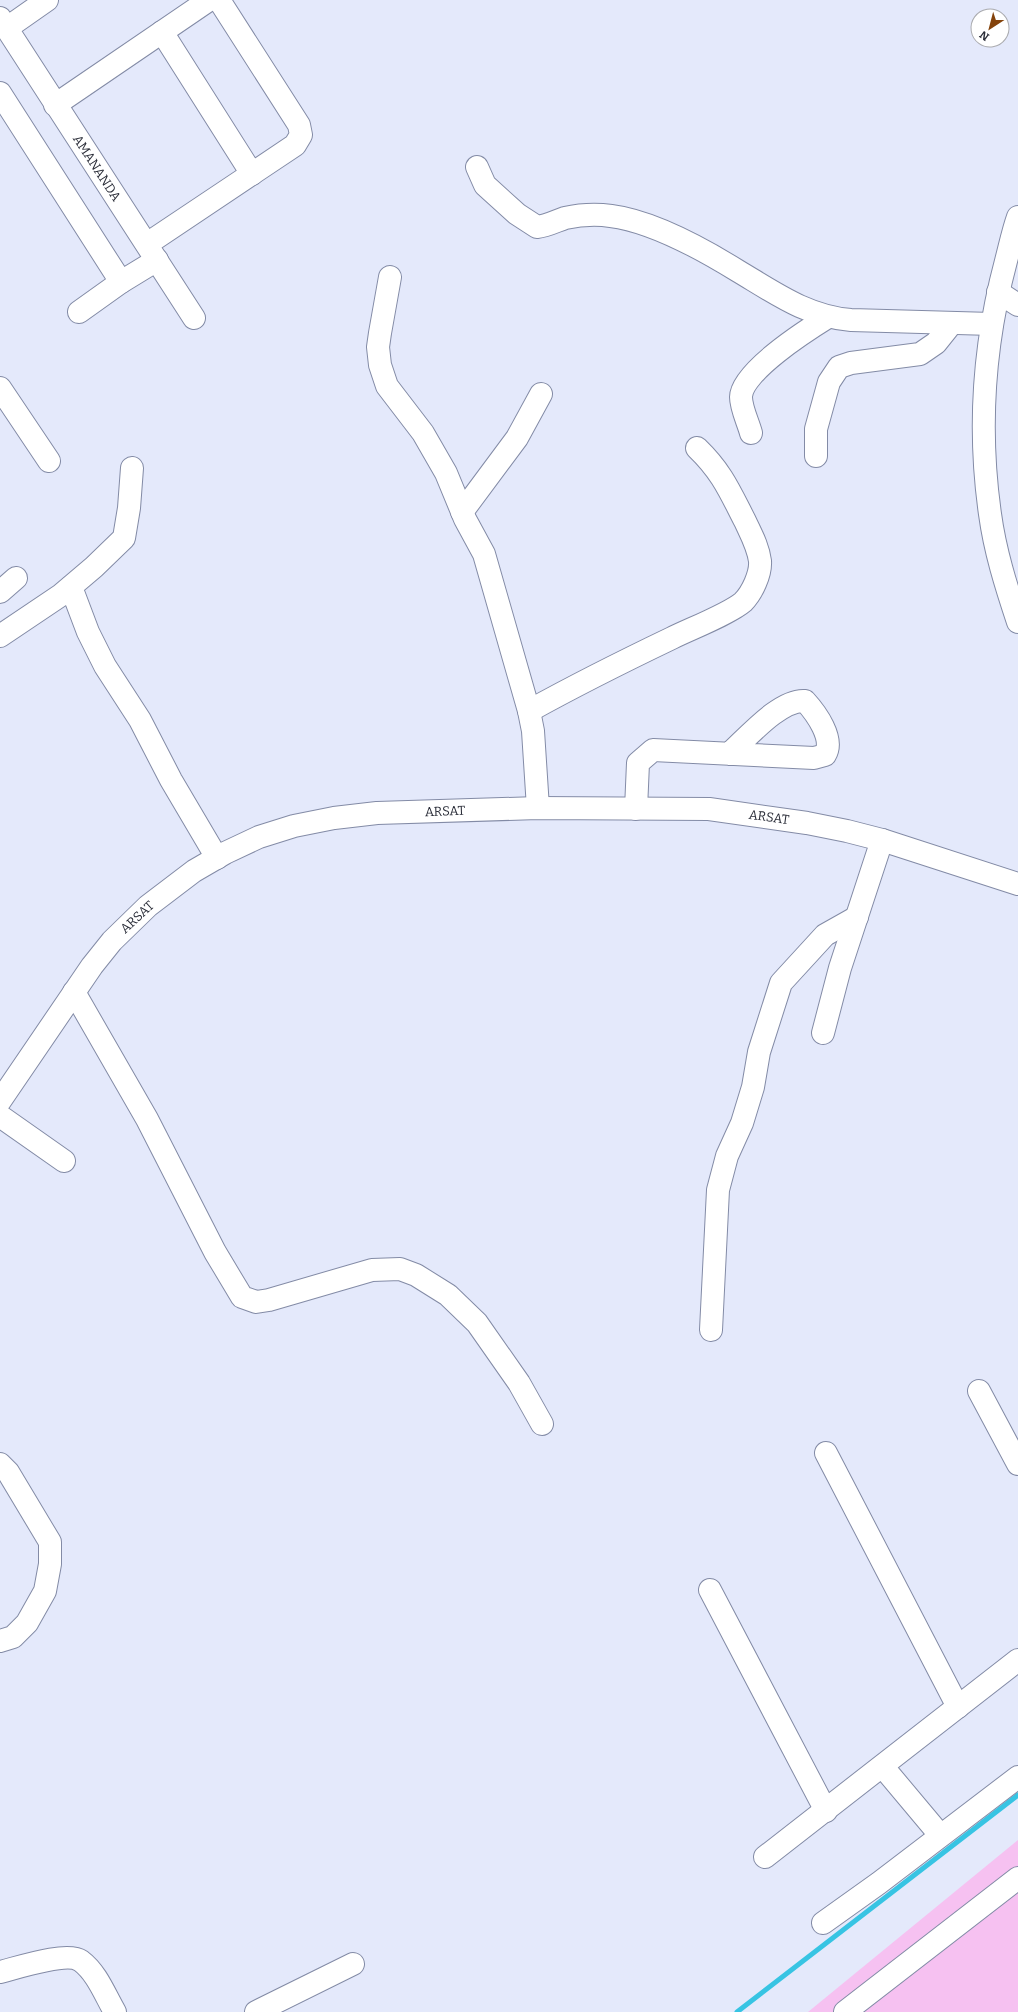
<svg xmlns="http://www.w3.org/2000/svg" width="1018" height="2012" font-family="Bitter,serif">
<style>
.green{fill:#f6c1f1}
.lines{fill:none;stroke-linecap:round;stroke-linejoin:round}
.stream{stroke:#37c4e3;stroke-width:5}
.minor-casing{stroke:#838ba6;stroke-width:24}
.major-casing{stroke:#838ba6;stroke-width:24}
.minor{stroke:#fff;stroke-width:22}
.major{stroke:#fff;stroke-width:22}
.labels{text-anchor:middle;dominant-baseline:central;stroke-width:3.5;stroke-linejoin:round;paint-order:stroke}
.street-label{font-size:13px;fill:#2a2d38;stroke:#fff}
</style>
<rect width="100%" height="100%" fill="#e4e9fb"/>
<polygon class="green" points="1018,1840 1018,2012 808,2012"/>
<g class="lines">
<polyline class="stream" points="737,2012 1018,1795"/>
<g class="minor-casing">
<g id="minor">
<polyline points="0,18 194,318"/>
<polyline points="7,28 47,0"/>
<polyline points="162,32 252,174"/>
<polyline points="0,93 121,282 79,312"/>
<polyline points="55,105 209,0"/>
<path d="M477 167 485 185 517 214 537 227C547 226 556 221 565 218 579 215 597 214 611 216 651 221 704 250 738 271 775 293 808 317 851 320L992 324"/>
<polyline points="147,244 295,145 301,135 299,125 219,0"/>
<polyline points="390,277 380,333 378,347 380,365 387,386 423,433 446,473 465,519 484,554 529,711 533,731 538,808"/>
<polyline points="121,282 157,260"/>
<polyline points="998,292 1018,305"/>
<polyline points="0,388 49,461"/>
<path d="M751 433C748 422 741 408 741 397 741 372 807 330 828 317"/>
<polyline points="816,456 816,429 829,382 839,367 851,363 920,354 936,343 952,323"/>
<polyline points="462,512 517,438 541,394"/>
<polyline points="71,587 88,632 105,666 140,720 171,780 217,858"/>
<polyline points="0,592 16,578"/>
<polyline points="0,636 61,595 94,567 124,538 129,508 132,468"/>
<path d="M529 711C576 685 624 661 672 638 690 629 729 614 743 602 752 593 761 574 760 561 758 546 751 534 745 521 730 492 722 472 697 448"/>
<path d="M636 809 638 763 653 750 814 758 825 755C835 739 816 713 805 701 780 699 747 738 729 754"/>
<polyline points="74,992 147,1119 215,1252 242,1297 256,1302 269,1300 372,1270 400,1269 416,1275 448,1295 477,1323 519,1383 542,1424"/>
<polyline points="823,1033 840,968 882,840"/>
<polyline points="0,1101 92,966 112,941 148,906 194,871 225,853 259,837 294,826 334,818 377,813 538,808 709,809 807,823 847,831 882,840 1018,884"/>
<polyline points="0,1116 64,1161"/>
<polyline points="711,1330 718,1190 727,1156 742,1123 753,1087 759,1052 781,983 825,935 857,917"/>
<polyline points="979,1391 1018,1464"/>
<polyline points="826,1453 958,1707"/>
<polyline points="0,1464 8,1472 50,1542 50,1564 45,1591 27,1623 13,1637 0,1641"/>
<polyline points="710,1590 826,1811"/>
<polyline points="883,1767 940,1835"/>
<polyline points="765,1857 1018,1660"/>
<polyline points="823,1923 879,1883 1018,1777"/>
<path d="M0 1972C17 1968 67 1951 81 1961 97 1973 105 1995 115 2012"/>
<polyline points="256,2012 353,1964"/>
<polyline points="845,2012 1018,1878"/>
</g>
</g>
<g class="major-casing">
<path id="major" d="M1018 217C1013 231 1010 246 1006 261 984 343 978 430 990 514 995 551 1006 586 1018 622"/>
</g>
<use href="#minor" class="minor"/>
<use href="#major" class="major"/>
</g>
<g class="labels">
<g class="street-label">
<text transform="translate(97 168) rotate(57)">AMANANDA</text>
<text transform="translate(445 811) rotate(-2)">ARSAT</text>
<text transform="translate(769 817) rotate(8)">ARSAT</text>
<text transform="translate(137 917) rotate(-43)">ARSAT</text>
</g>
</g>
<g transform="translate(990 28) rotate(216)"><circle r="19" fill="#ffffff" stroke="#aaabaf"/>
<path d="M0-3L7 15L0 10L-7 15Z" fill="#84430b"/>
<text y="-6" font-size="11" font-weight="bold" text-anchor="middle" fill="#2a2d38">N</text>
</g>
</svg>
